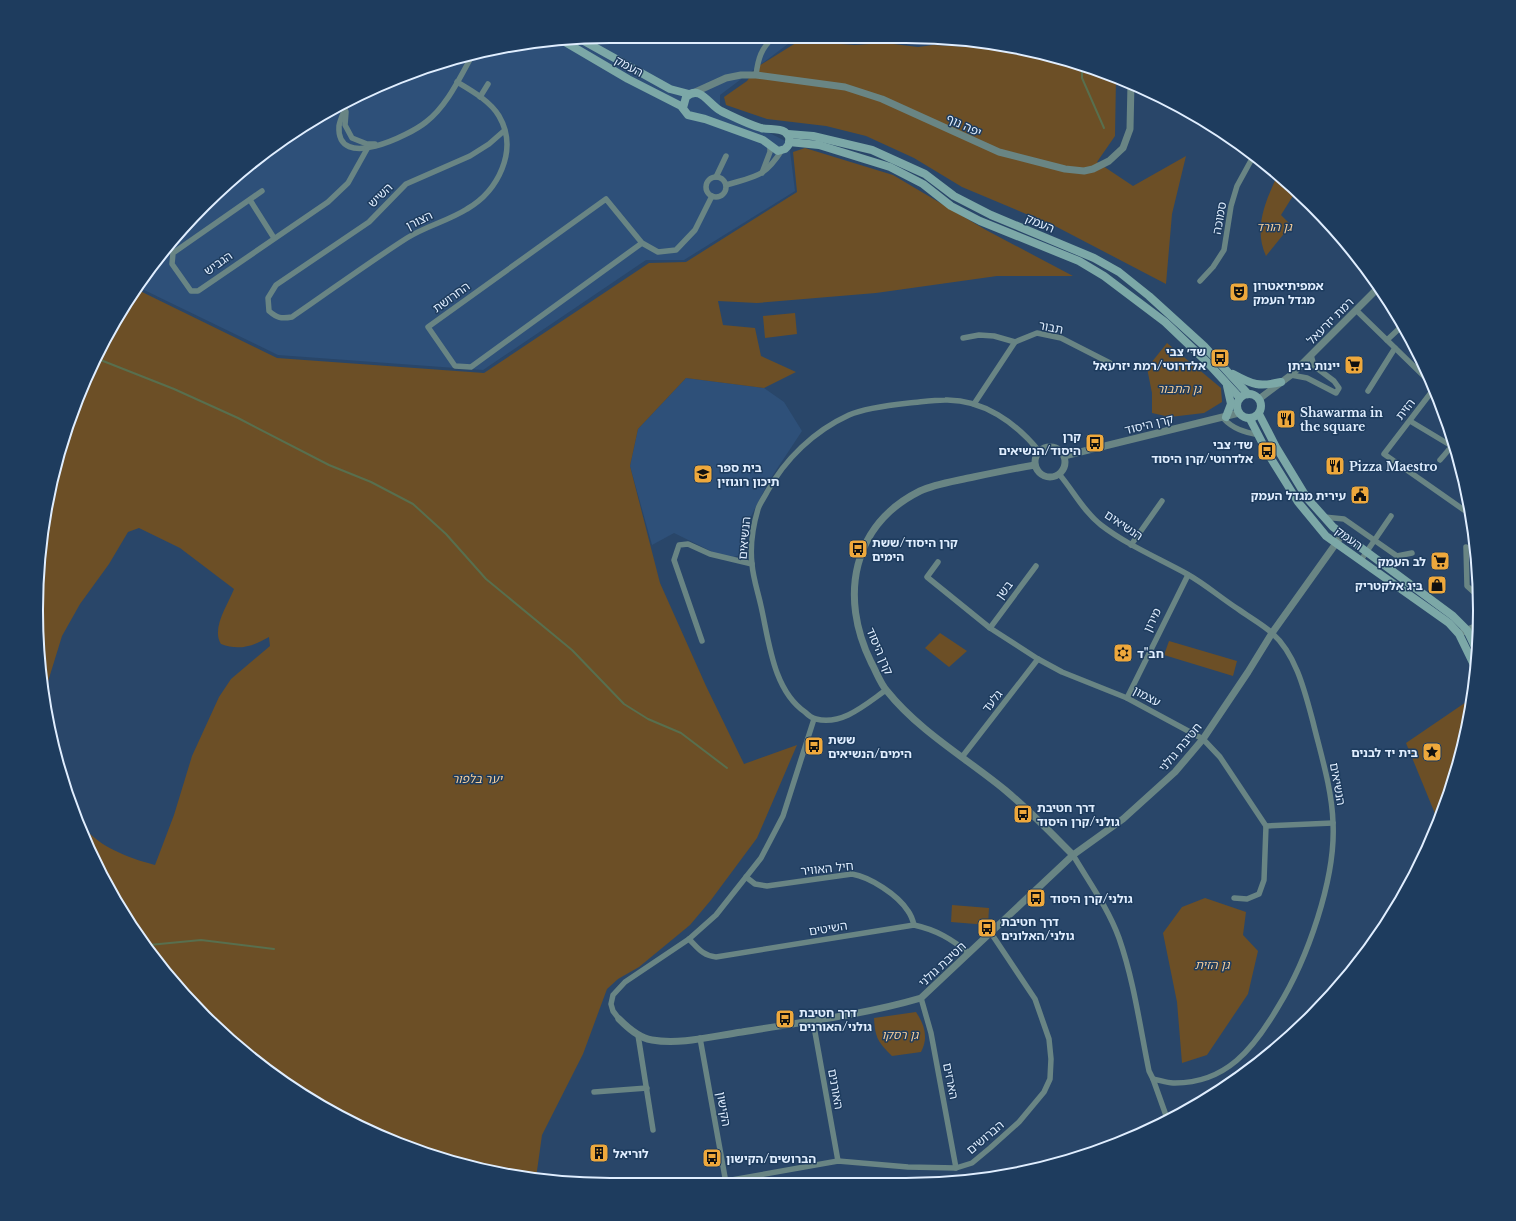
<svg xmlns="http://www.w3.org/2000/svg" width="1516" height="1221" font-family="'Libre Baskerville','Noto Sans Hebrew',serif">
<style>
.built{fill:#2e5079}
.green{fill:#6c4f26}
.lines{fill:none;stroke-linecap:round;stroke-linejoin:round}
.stream{stroke:#586f4e;stroke-width:2}
.minor{stroke:#698584;stroke-width:5.5}
.tertiary{stroke:#698584;stroke-width:7}
.secondary{stroke:#7ca8a7;stroke-width:8}
.labels{text-anchor:middle;dominant-baseline:central;stroke-width:3;stroke-linejoin:round;paint-order:stroke}
.street-label{font-size:12px;fill:#e0eeff;stroke:#1e3c5e}
.park-label{font-size:12px;font-style:italic;fill:#f5cd99;stroke:#1e3c5e}
.poi-label{font-size:12px;font-weight:bold;fill:#e0eeff;stroke:#1e3c5e;text-anchor:start}
.rim{fill:none;stroke:#e0eeff;stroke-width:2}
</style>
<rect width="100%" height="100%" fill="#294669"/>
<g class="built">
<polygon points="611,36 943,37 979,42 833,38 792,41 720,95 720,107 789,143 795,191 684,260 646,260 483,370 278,355 140,288 204,204 323,113 462,56"/>
<polygon points="686,378 764,388 784,402 802,431 769,481 749,520 743,554 727,559 674,533 652,545 630,466 638,429"/>
</g>
<g class="green">
<polygon points="799,41 855,45 885,43 918,47 933,45 1027,50 1116,77 1115,136 1097,162 1133,186 1186,156 1172,214 1166,284 1055,226 962,187 914,158 866,136 826,126 767,119 726,105 724,97 747,81 757,67"/>
<path d="M805 148 893 175 986 230 1073 276H997L876 293 757 303 718 301 723 325 755 328 761 356 796 372 764 388 686 378 638 429 630 466 660 583 706 686 744 764 797 745 757 838 711 900 690 925 639 967 618 979 607 989 583 1054 542 1135 536 1178 462 1165 357 1126 261 1066 178 989 95 865 79 820C93 845 128 858 155 865L174 815 192 756 219 697 231 679 270 646 269 637C253 646 239 651 221 644 211 628 228 605 234 589L180 548 139 528 128 532 109 564 80 604 62 636 46 688 36 610 56 462 113 323 138 290 277 358 484 373 649 263 686 262 797 192 793 152Z"/>
<path d="M1278 174 1296 191 1281 215 1291 225 1266 256C1253 228 1266 200 1278 174Z"/>
<polygon points="795,313 797,334 765,338 763,316"/>
<polygon points="1167,343 1221,388 1222,402 1204,413 1170,417 1152,413 1152,393 1147,368"/>
<polygon points="940,633 967,651 949,667 925,648"/>
<polygon points="1169,641 1237,661 1233,676 1164,655"/>
<polygon points="1472,698 1450,795 1438,821 1406,743"/>
<polygon points="1205,898 1246,912 1243,935 1258,951 1248,994 1207,1055 1182,1063 1177,1002 1163,933 1182,907"/>
<polygon points="952,905 989,908 988,925 951,922"/>
<path d="M916 1012C924 1024 929 1037 921 1052L892 1056C878 1042 875 1038 874 1018Z"/>
</g>
<g class="lines">
<g class="stream">
<polyline points="1082,66 1082,78 1104,128"/>
<polyline points="98,359 174,389 238,418 329,465 371,482 413,504 446,534 486,579 572,650 624,704 648,719 681,733 727,768"/>
<polyline points="149,945 201,940 274,949"/>
<polyline points="319,1102 333,1106"/>
</g>
<g class="minor">
<path d="M756 75C758 59 761 48 774 37"/>
<path d="M457 82C472 91 490 101 499 116 519 150 498 191 467 209 448 221 426 226 407 238 368 263 330 291 292 317 281 319 277 318 269 311L268 298 276 285 369 222 406 184 470 156 489 144 505 130"/>
<polyline points="480,97 488,84"/>
<path d="M347 103C345 110 340 119 339 126 336 172 410 135 426 122 447 106 460 77 473 54"/>
<polyline points="335,108 346,106"/>
<polyline points="346,112 345,125 352,138 367,144 375,144"/>
<polyline points="762,173 770,152 770,145"/>
<polyline points="716,177 726,156"/>
<circle cx="716" cy="187" r="10"/>
<path d="M726 185C756 176 764 178 782 150"/>
<polyline points="262,191 173,253 172,264 191,291 198,291 328,202 348,183 367,149"/>
<polyline points="250,200 274,238"/>
<polyline points="642,243 471,367 455,366 428,327 606,199 642,243 658,252 676,250 695,230 712,196"/>
<polyline points="1200,281 1213,267 1224,250 1231,206 1237,186 1254,155"/>
<polyline points="1356,310 1431,383"/>
<polyline points="963,338 979,335 994,336 1015,342 1037,333 1061,338 1110,363"/>
<polyline points="1387,340 1402,326"/>
<polyline points="1291,375 1307,378 1336,393 1339,388 1334,381 1314,366 1311,355"/>
<polyline points="1433,390 1384,454 1464,510 1468,511"/>
<polyline points="1368,391 1395,348"/>
<polyline points="974,404 1015,342"/>
<path d="M1223 418C1233 429 1244 432 1259 435"/>
<polyline points="1410,421 1455,448"/>
<polyline points="1440,460 1452,446"/>
<path d="M1059 474C1073 490 1083 511 1101 525 1127 545 1158 558 1187 574 1205 584 1221 598 1238 609 1249 617 1262 624 1272 633 1296 654 1305 692 1313 722 1321 755 1332 789 1333 823 1336 879 1307 960 1278 1007 1254 1048 1226 1084 1173 1083 1167 1083 1159 1080 1153 1079L1168 1121"/>
<polyline points="1459,476 1462,471"/>
<polyline points="1324,517 1344,519 1397,556 1412,553"/>
<polyline points="1131,545 1162,501"/>
<polyline points="1466,547 1467,586 1478,596"/>
<polyline points="1361,560 1391,516"/>
<polyline points="938,562 927,577 990,628 1038,659 1062,672 1127,698 1203,739 1220,757 1266,826 1264,880 1259,894 1247,899 1234,898"/>
<polyline points="990,628 1036,566"/>
<polyline points="702,641 674,560 679,545 688,544 710,554 752,564"/>
<path d="M886 690C866 704 842 726 816 719 812 718 808 715 805 712 773 690 769 641 761 606 758 592 753 578 752 564 750 547 753 526 758 509 760 503 764 498 767 492 785 459 814 431 849 415 865 408 891 405 909 403 921 402 933 400 945 400 983 399 1016 423 1039 451"/>
<polyline points="1127,698 1188,575"/>
<polyline points="962,757 1038,659"/>
<polyline points="1266,826 1333,823"/>
<path d="M1073 855C1089 882 1108 908 1119 938 1134 981 1140 1027 1149 1071L1153 1079"/>
<path d="M746 877 755 884 767 886 852 874C870 877 898 895 908 911 911 915 913 921 914 925"/>
<path d="M689 939C698 948 703 956 716 957L914 925C937 930 951 939 969 953"/>
<polyline points="921,998 931,1033 956,1168"/>
<polyline points="619,1019 613,1011 611,1004 613,995 625,982 689,939 716,915 761,858 783,816 814,719"/>
<polyline points="813,1021 838,1161"/>
<polyline points="638,1035 653,1130"/>
<polyline points="700,1038 726,1183"/>
<polyline points="594,1092 647,1088"/>
<polyline points="726,1181 838,1161 908,1167 956,1168 972,1163 990,1148 1019,1122 1044,1092 1050,1079 1051,1059 1049,1039 1035,999 991,933"/>
</g>
<g class="tertiary">
<polyline points="693,93 726,78 741,75 756,75 845,87 882,99 999,152 1065,169 1084,171 1093,169 1109,161 1123,148 1130,129 1131,83"/>
<polyline points="1259,399 1291,375 1378,288"/>
<circle cx="1050" cy="462" r="15"/>
<polyline points="1064,456 1239,413"/>
<path d="M1035 465C1011 469 988 474 964 479 950 482 933 485 920 491 852 525 839 597 871 662 876 671 880 683 887 691 919 731 966 758 1005 790 1029 810 1051 833 1073 855"/>
<polyline points="1463,632 1477,626"/>
<path d="M619 1019C628 1028 639 1038 652 1040 681 1045 713 1036 742 1032 802 1022 863 1015 921 998L1073 855 1123 819 1175 772 1203 739 1248 672 1272 633 1342 535"/>
</g>
<g class="secondary">
<polyline points="582,40 670,89 689,94"/>
<path d="M565 42 628 79 681 106 688 115 705 119 763 140 778 151 785 149C791 144 791 137 785 132 778 128 769 130 761 128 747 124 734 117 721 111 709 105 700 84 686 97L683 108"/>
<polyline points="788,134 813,136 872,150 925,174 954,196 991,215 1094,258 1119,272 1149,296 1204,346 1248,394"/>
<polyline points="789,142 819,145 890,167 923,184 951,206 980,221 1079,261 1104,276 1165,322 1207,362 1240,398"/>
<path d="M1233 374C1253 385 1259 387 1281 382"/>
<circle cx="1249" cy="406" r="12"/>
<polyline points="1259,414 1276,447 1307,498 1333,527 1453,616 1467,630 1476,649"/>
<polyline points="1226,417 1231,404 1227,386"/>
<polyline points="1250,419 1267,452 1298,502 1326,536 1449,623 1459,634 1476,669"/>
<polyline points="1390,916 1408,887"/>
</g>
</g>
<defs>
<g id="theatre-square" transform="scale(1)"><rect x="-9" y="-9" width="18" height="18" rx="4" fill="#eea83c" stroke="#1e3c5e"/><path d="M-5-5.5Q0-4 5-5.5V0Q5 5 0 6Q-5 5-5 0ZM-3.3-2.5H-1v1.5H-3.3ZM1-2.5H3.3v1.5H1ZM-2.8 1Q0 5.5 2.8 1Z" fill="#111"/></g>
<g id="bus-square" transform="scale(1)"><rect x="-9" y="-9" width="18" height="18" rx="4" fill="#eea83c" stroke="#1e3c5e"/><path d="M-5-6H5V4H4V6H2V4H-2V6H-4V4H-5ZM-3.5-4V0h7V-4ZM-3.5 1.2v1.5H-2V1.2ZM2 1.2v1.5H3.5V1.2Z" fill="#111"/></g>
<g id="supermarket-square" transform="scale(1)"><rect x="-9" y="-9" width="18" height="18" rx="4" fill="#eea83c" stroke="#1e3c5e"/><path d="M-6-5.5h2.5l.6 2H6L4.5 2H-2.5L-4.4-4H-6ZM-1.5 3.2a1.3 1.3 0 1 0 .1 0ZM3 3.2a1.3 1.3 0 1 0 .1 0Z" fill="#111"/></g>
<g id="restaurant-square" transform="scale(1)"><rect x="-9" y="-9" width="18" height="18" rx="4" fill="#eea83c" stroke="#1e3c5e"/><path d="M-5-6h1v4h1v-4h1v4h1v-4h1v5L-1.5 .5V6h-2V.5L-5-1ZM5-6V6H3V1.5H1.5Q1.5-4 5-6Z" fill="#111"/></g>
<g id="school-square" transform="scale(1)"><rect x="-9" y="-9" width="18" height="18" rx="4" fill="#eea83c" stroke="#1e3c5e"/><path d="M0-5L7-2L0 1L-7-2ZM-4 1L0 2.5L4 1V4Q0 6-4 4Z" fill="#111"/></g>
<g id="civic-square" transform="scale(1)"><rect x="-9" y="-9" width="18" height="18" rx="4" fill="#eea83c" stroke="#1e3c5e"/><path d="M-.6-6.5H3V-4.5H.6V-3L4-1V1h2V6H-6V1h2V-1L-.6-3ZM-1.2 2.5V6h2.4V2.5Z" fill="#111"/></g>
<g id="shop-square" transform="scale(1)"><rect x="-9" y="-9" width="18" height="18" rx="4" fill="#eea83c" stroke="#1e3c5e"/><path d="M-5-2.5h2.3a2.7 3.5 0 0 1 5.4 0H5L5.5 6h-11ZM-1.5-2.5h3a1.5 2.3 0 0 0-3 0Z" fill="#111"/></g>
<g id="synagogue-square" transform="scale(1)"><rect x="-9" y="-9" width="18" height="18" rx="4" fill="#eea83c" stroke="#1e3c5e"/><path d="M0-6.5L5.6 3.2H-5.6ZM0 6.5L5.6-3.2H-5.6Z" fill="#111"/></g>
<g id="sight-square" transform="scale(1)"><rect x="-9" y="-9" width="18" height="18" rx="4" fill="#eea83c" stroke="#1e3c5e"/><path d="M0-6L1.8-2.2L6-1.7L2.9 1.2L3.7 5.4L0 3.3L-3.7 5.4L-2.9 1.2L-6-1.7L-1.8-2.2Z" fill="#111"/></g>
<g id="building-square" transform="scale(1)"><rect x="-9" y="-9" width="18" height="18" rx="4" fill="#eea83c" stroke="#1e3c5e"/><path d="M-4-6H4V6H1V3H-1V6H-4ZM-2.5-4.3h1.7v1.8h-1.7ZM.8-4.3h1.7v1.8H.8ZM-2.5-1h1.7V.8h-1.7ZM.8-1h1.7V.8H.8Z" fill="#111"/></g>
</defs>
<g fill-rule="evenodd">
<use href="#theatre-square" x="1239" y="292"/>
<use href="#bus-square" x="1220" y="358"/>
<use href="#supermarket-square" x="1354" y="365"/>
<use href="#restaurant-square" x="1286" y="419"/>
<use href="#bus-square" x="1095" y="443"/>
<use href="#bus-square" x="1267" y="451"/>
<use href="#restaurant-square" x="1335" y="466"/>
<use href="#school-square" x="703" y="474"/>
<use href="#civic-square" x="1360" y="495"/>
<use href="#bus-square" x="858" y="549"/>
<use href="#supermarket-square" x="1440" y="561"/>
<use href="#shop-square" x="1437" y="585"/>
<use href="#synagogue-square" x="1123" y="653"/>
<use href="#bus-square" x="814" y="746"/>
<use href="#sight-square" x="1432" y="752"/>
<use href="#bus-square" x="1023" y="814"/>
<use href="#bus-square" x="1036" y="898"/>
<use href="#bus-square" x="987" y="928"/>
<use href="#bus-square" x="785" y="1019"/>
<use href="#building-square" x="599" y="1153"/>
<use href="#bus-square" x="712" y="1158"/>
</g>
<g class="labels">
<g class="street-label">
<text transform="translate(629 66) rotate(29)">העמק</text>
<text transform="translate(964 125) rotate(25)">יפה נוף</text>
<text transform="translate(380 195) rotate(-45)">השיש</text>
<text transform="translate(1219 218) rotate(-80)">סמוכה</text>
<text transform="translate(419 220) rotate(-26)">הצורן</text>
<text transform="translate(1040 223) rotate(23)">העמק</text>
<text transform="translate(218 263) rotate(-35)">הגביש</text>
<text transform="translate(451 297) rotate(-36)">החרושת</text>
<text transform="translate(1330 321) rotate(-45)">רמת יזרעאל</text>
<text transform="translate(1051 327) rotate(11)">תבור</text>
<text transform="translate(1405 409) rotate(-52)">הזית</text>
<text transform="translate(1149 424) rotate(-14)">קרן היסוד</text>
<text transform="translate(1124 525) rotate(34)">הנשיאים</text>
<text transform="translate(744 538) rotate(-85)">הנשיאים</text>
<text transform="translate(1349 538) rotate(36)">העמק</text>
<text transform="translate(1004 590) rotate(-53)">בשן</text>
<text transform="translate(1152 620) rotate(-64)">מירון</text>
<text transform="translate(880 651) rotate(67)">קרן היסוד</text>
<text transform="translate(1147 696) rotate(28)">עצמון</text>
<text transform="translate(992 701) rotate(-52)">גלעד</text>
<text transform="translate(1180 747) rotate(-50)">חטיבת גולני</text>
<text transform="translate(1338 784) rotate(80)">הנשיאים</text>
<text transform="translate(827 868) rotate(-6)">חיל האוויר</text>
<text transform="translate(828 928) rotate(-9)">השיטים</text>
<text transform="translate(942 964) rotate(-43)">חטיבת גולני</text>
<text transform="translate(951 1081) rotate(79)">הארזים</text>
<text transform="translate(836 1089) rotate(80)">האורנים</text>
<text transform="translate(724 1109) rotate(80)">הקישון</text>
<text transform="translate(985 1137) rotate(-40)">הברושים</text>
</g>
<g class="park-label">
<text x="1274" y="226">גן הורד</text>
<text x="1179" y="388">גן התבור</text>
<text x="477" y="778">יער בלפור</text>
<text x="1212" y="964">גן הזית</text>
<text x="900" y="1034">גן רסקו</text>
</g>
<g class="poi-label">
<text x="1253" y="285">אמפיתיאטרון<tspan x="1253" dy="14">מגדל העמק</tspan></text>
<text x="1206" y="351" text-anchor="end">שד׳ צבי<tspan x="1206" dy="14">אלדרוטי/רמת יזרעאל</tspan></text>
<text x="1340" y="365" text-anchor="end">יינות ביתן</text>
<text x="1300" y="412">Shawarma in<tspan x="1300" dy="14">the square</tspan></text>
<text x="1081" y="436" text-anchor="end">קרן<tspan x="1081" dy="14">היסוד/הנשיאים</tspan></text>
<text x="1253" y="444" text-anchor="end">שד׳ צבי<tspan x="1253" dy="14">אלדרוטי/קרן היסוד</tspan></text>
<text x="1349" y="466">Pizza Maestro</text>
<text x="717" y="467">בית ספר<tspan x="717" dy="14">תיכון רוגוזין</tspan></text>
<text x="1346" y="495" text-anchor="end">עירית מגדל העמק</text>
<text x="872" y="542">קרן היסוד/ששת<tspan x="872" dy="14">הימים</tspan></text>
<text x="1426" y="561" text-anchor="end">לב העמק</text>
<text x="1423" y="585" text-anchor="end">ביג אלקטריק</text>
<text x="1137" y="653">חב"ד</text>
<text x="828" y="739">ששת<tspan x="828" dy="14">הימים/הנשיאים</tspan></text>
<text x="1418" y="752" text-anchor="end">בית יד לבנים</text>
<text x="1037" y="807">דרך חטיבת<tspan x="1037" dy="14">גולני/קרן היסוד</tspan></text>
<text x="1050" y="898">גולני/קרן היסוד</text>
<text x="1001" y="921">דרך חטיבת<tspan x="1001" dy="14">גולני/האלונים</tspan></text>
<text x="799" y="1012">דרך חטיבת<tspan x="799" dy="14">גולני/האורנים</tspan></text>
<text x="613" y="1153">לוריאל</text>
<text x="726" y="1158">הברושים/הקישון</text>
</g>
</g>
<path d="M0 0H1516V1221H0ZM610 43H906A567 567 0 0 1 1473 610V611A567 567 0 0 1 906 1178H610A567 567 0 0 1 43 611V610A567 567 0 0 1 610 43Z" fill="#1e3c5e" fill-rule="evenodd"/>
<path class="rim" d="M610 43H906A567 567 0 0 1 1473 610V611A567 567 0 0 1 906 1178H610A567 567 0 0 1 43 611V610A567 567 0 0 1 610 43Z"/>
</svg>
